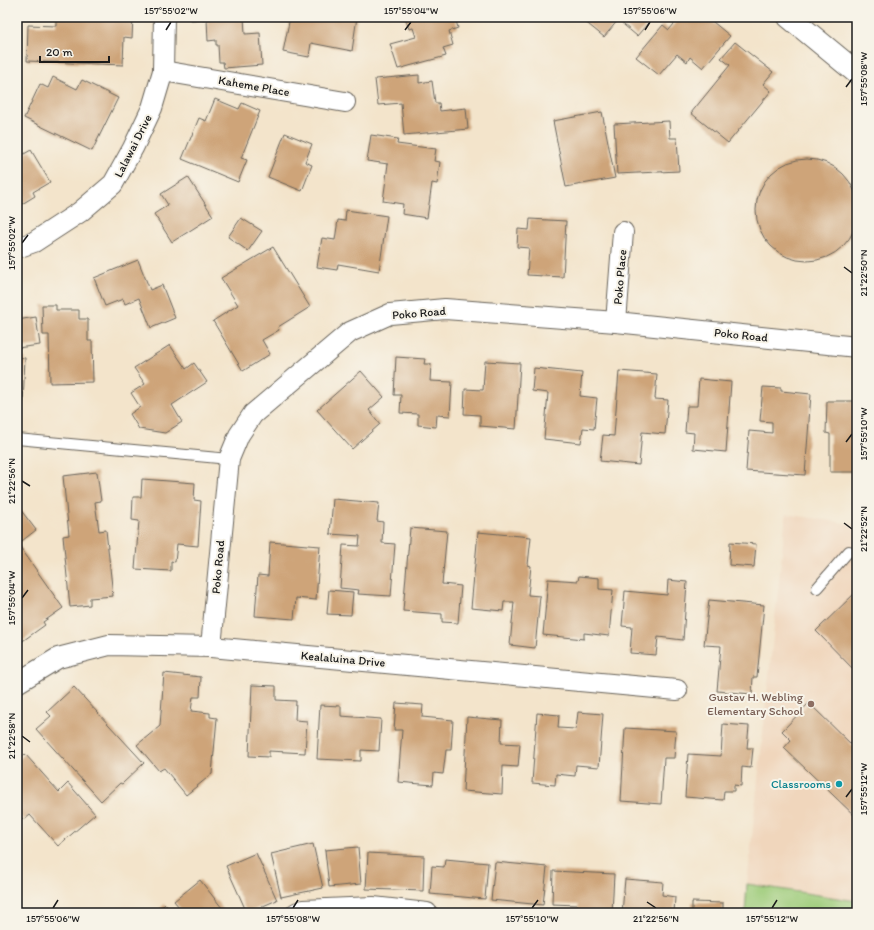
<svg xmlns="http://www.w3.org/2000/svg" width="874" height="930" font-family="Itim,sans-serif">
<style>
.built{fill:#f0d6bc}
.green{fill:#9ecc7a;stroke:#5d744b}
.building{fill:#cea479}
.lines{fill:none;stroke-linecap:round;stroke-linejoin:round}
.service-casing{stroke:#676259;stroke-width:12}
.minor-casing{stroke:#676259;stroke-width:22}
.tertiary-casing{stroke:#676259;stroke-width:24}
.service{stroke:#fff;stroke-width:10}
.minor{stroke:#fff;stroke-width:20}
.tertiary{stroke:#fff;stroke-width:22}
.ticks{fill:none;stroke:#1c1c1c;stroke-width:1.5}
.education-dot{fill:#8d6e63;stroke:#f7f3e8;stroke-width:1.5}
.culture-dot{fill:#0f9aa8;stroke:#f7f3e8;stroke-width:1.5}
.labels{text-anchor:middle;dominant-baseline:central;stroke-width:4;stroke-linejoin:round;paint-order:stroke}
.street-label{font-size:12px;fill:#1c1c1c;stroke:#f7f3e8}
.education-label{font-size:12px;fill:#785e54;stroke:#f7f3e8;text-anchor:end}
.culture-label{font-size:12px;fill:#0d838f;stroke:#f7f3e8;text-anchor:end}
.neatline{fill:none;stroke:#1c1c1c;stroke-width:1.5}
.ticks-label{font-size:10px;text-anchor:middle;fill:#1c1c1c}
</style>
<rect width="100%" height="100%" fill="#f7f3e8"/>
<filter id="ink" filterUnits="userSpaceOnUse"><feTurbulence type="fractalNoise" baseFrequency=".025" numOctaves="2"/><feDisplacementMap in="SourceGraphic" scale="8" xChannelSelector="R" yChannelSelector="G"/><feConvolveMatrix kernelMatrix="1 2 1 2 8 2 1 2 1" color-interpolation-filters="sRGB"/></filter>
<filter id="wash" filterUnits="userSpaceOnUse"><feTurbulence type="fractalNoise" baseFrequency=".012" numOctaves="4" result="noise"/><feDisplacementMap in="SourceGraphic" scale="16" xChannelSelector="R" yChannelSelector="G"/><feGaussianBlur stdDeviation="0.9" result="paint"/><feColorMatrix in="noise" values="0 0 0 0 0 0 0 0 0 0 0 0 0 0 0 0 0 1.4 0 .05"/><feComposite in="paint" operator="in"/></filter>
<g filter="url(#wash)">
<rect width="100%" height="100%" fill="#f3e4cb"/>
<polygon class="built" points="786,514 857,525 857,901 747,884"/>
<polygon class="green" points="747,884 857,901 857,913 745,913"/>
<g id="blocks">
<g class="building">
<polygon points="56,17 133,17 132,38 124,37 123,65 27,61 28,25 56,26"/>
<polygon points="190,17 244,17 245,34 260,33 262,65 224,68 223,62 219,62 218,45 216,45 216,40 208,41 207,19 190,20"/>
<polygon points="290,17 357,17 352,51 311,43 309,57 283,52"/>
<polygon points="405,17 455,17 458,28 449,31 453,45 443,48 446,56 398,69 390,44 416,37 413,28 409,29"/>
<polygon points="586,17 653,17 637,36 618,20 604,37 583,20"/>
<polygon points="680,17 707,17 730,36 703,68 690,57 687,62 677,54 659,75 636,57 663,25 669,30"/>
<polygon points="735,42 773,72 763,84 771,91 728,143 691,113 730,65 721,58"/>
<polygon points="419,75 419,83 432,81 435,103 439,103 440,111 466,108 468,129 404,135 401,103 378,105 375,79"/>
<polygon points="53,77 77,89 82,80 118,98 92,151 24,118 40,84 48,88"/>
<polygon points="215,99 239,109 242,103 260,111 241,158 247,160 238,182 182,159 199,118 206,121"/>
<polygon points="602,112 615,178 566,187 553,121"/>
<polygon points="669,121 670,138 677,138 679,171 617,174 614,124"/>
<polygon points="285,133 312,144 305,162 312,165 302,191 268,177"/>
<polygon points="371,135 398,139 397,144 436,149 434,161 440,162 437,184 432,183 427,218 402,214 403,204 383,201 388,164 367,161"/>
<polygon points="31,150 50,182 33,192 35,196 17,207 17,158"/>
<circle cx="807" cy="210" r="51"/>
<polygon points="188,177 213,216 172,242 154,214 168,205 161,194"/>
<polygon points="346,210 387,216 379,271 338,264 337,270 317,267 322,238 335,240 338,220 345,221"/>
<polygon points="241,218 262,231 248,251 228,237"/>
<polygon points="530,219 566,221 563,277 527,275 529,248 517,247 518,229 529,230"/>
<polygon points="273,247 310,307 278,327 279,330 262,340 270,354 243,371 213,321 238,305 221,278"/>
<polygon points="138,260 150,290 162,285 175,318 151,328 139,298 125,304 123,299 105,306 94,278"/>
<polygon points="42,305 56,305 56,310 79,310 79,319 88,319 88,341 92,341 93,382 50,383 49,335 43,335"/>
<polygon points="36,317 40,345 17,348 17,320"/>
<polygon points="170,345 186,369 194,363 207,382 172,405 182,422 165,433 139,429 130,414 140,407 131,393 145,384 134,368"/>
<polygon points="17,357 25,358 23,402 17,401"/>
<polygon points="396,357 425,359 424,364 431,364 430,381 452,382 450,416 437,415 436,427 418,425 418,414 400,413 401,395 394,395"/>
<polygon points="485,361 520,363 516,429 480,426 480,415 464,414 465,389 483,390"/>
<polygon points="534,368 582,373 580,396 597,398 594,429 583,428 581,443 544,439 548,393 532,391"/>
<polygon points="361,371 384,397 369,410 380,424 352,449 317,410"/>
<polygon points="619,371 657,374 655,399 668,400 665,434 642,432 639,465 600,461 603,435 614,436"/>
<polygon points="699,379 731,382 726,452 693,449 694,433 685,432 687,406 697,406"/>
<polygon points="763,387 781,388 781,391 811,394 805,475 746,471 749,431 772,433 772,422 760,421"/>
<polygon points="827,401 857,401 857,472 830,472 830,434 826,433"/>
<polygon points="97,472 101,501 95,502 99,531 106,530 113,596 90,598 90,605 70,607 63,536 69,535 63,476"/>
<polygon points="142,479 195,483 194,500 201,501 198,546 177,544 175,562 171,561 171,571 135,569 139,521 132,520 133,497 141,497"/>
<polygon points="333,499 379,503 377,521 383,522 382,543 395,544 391,596 358,594 359,590 340,588 343,545 359,546 360,536 330,534"/>
<polygon points="20,509 36,530 18,544 63,608 43,622 45,625 17,645 17,511"/>
<polygon points="410,528 447,531 442,584 461,586 458,623 442,622 442,614 403,611"/>
<polygon points="478,532 531,537 528,565 531,566 528,595 540,596 535,648 510,645 514,602 504,602 503,611 471,608"/>
<polygon points="270,542 320,546 316,600 296,598 294,619 255,616 258,575 268,576"/>
<polygon points="730,542 756,544 754,567 729,565"/>
<polygon points="579,576 599,578 599,589 613,590 609,636 584,633 584,639 543,635 548,579 578,581"/>
<polygon points="668,580 687,582 683,640 658,637 656,655 630,653 632,627 622,626 625,591 667,595"/>
<polygon points="329,590 353,592 351,615 327,614"/>
<polygon points="857,591 857,673 816,631"/>
<polygon points="709,600 764,605 757,677 753,677 752,694 717,691 721,646 704,645"/>
<polygon points="164,673 201,677 200,697 193,697 191,711 210,713 210,717 217,718 212,774 186,795 164,768 159,771 137,745 160,726"/>
<polygon points="252,685 276,686 276,700 296,701 295,720 307,721 305,753 269,751 269,757 249,756"/>
<polygon points="74,687 144,763 122,784 120,783 101,801 36,729 51,716 47,712"/>
<polygon points="396,703 423,705 422,717 453,720 451,750 446,750 443,774 434,773 433,785 398,782 402,730 394,730"/>
<polygon points="809,703 857,750 857,818 784,748 791,740 782,731"/>
<polygon points="320,705 341,706 341,716 381,719 379,751 361,750 361,761 317,759"/>
<polygon points="578,712 603,714 599,767 576,765 575,776 556,774 555,785 532,783 537,713 559,715 558,728 576,729"/>
<polygon points="467,717 502,720 501,743 520,744 518,767 503,766 502,794 463,791"/>
<polygon points="723,724 749,726 747,748 753,748 751,768 742,767 741,786 734,785 734,791 724,791 723,800 685,797 688,754 721,756"/>
<polygon points="625,728 676,731 674,758 664,758 661,804 621,801"/>
<polygon points="25,754 59,792 68,783 95,814 58,846 30,815 24,820 20,816 17,819 17,761"/>
<polygon points="313,844 323,888 281,897 271,854"/>
<polygon points="358,847 361,884 329,887 325,850"/>
<polygon points="256,853 277,900 247,913 226,866"/>
<polygon points="368,853 424,856 423,891 366,889"/>
<polygon points="445,859 488,863 485,899 430,894 432,866 444,867"/>
<polygon points="495,862 547,867 543,905 491,900"/>
<polygon points="553,871 614,874 612,913 578,913 578,905 552,904"/>
<polygon points="625,879 663,882 662,895 675,897 674,913 622,913"/>
<polygon points="200,880 226,913 184,913 174,901"/>
<polygon points="692,902 723,903 723,913 692,913"/>
<polygon points="165,904 172,913 155,913"/>
</g>
</g>
</g>
<g filter="url(#ink)">
<use href="#blocks" fill-opacity="0" stroke="#676259" stroke-width="1"/>
<g class="lines">
<g class="service-casing">
<g id="service">
<polyline points="17,439 229,459"/>
<polyline points="817,588 849,551 857,553"/>
</g>
</g>
<g class="minor-casing">
<g id="minor">
<polyline points="163,71 345,102"/>
<polyline points="17,248 34,242 80,212 113,184 133,148 152,108 163,71 164,17"/>
<polyline points="616,322 623,232"/>
<polyline points="211,647 229,459 239,435 253,414 350,332 390,314 445,309 616,322 857,347"/>
<polyline points="17,683 58,658 109,645 211,647 677,690"/>
<polyline points="296,913 303,910 373,907 427,913"/>
</g>
</g>
<g class="tertiary-casing">
<polyline id="tertiary" points="789,17 857,73"/>
</g>
<use href="#service" class="service"/>
<use href="#minor" class="minor"/>
<use href="#tertiary" class="tertiary"/>
</g>
</g>
<path class="ticks" d="M166 30 171 22M405 30 411 22M645 30 650 22M846 87 852 79M22 243 28 235M844 267 852 273M846 442 852 434M22 481 30 486M844 523 852 529M22 598 28 590M22 736 30 742M846 797 852 789M647 902 656 908M53 908 58 900M293 908 298 900M532 908 538 900M772 908 777 900"/>
<circle class="education-dot" cx="811" cy="704" r="4"/>
<circle class="culture-dot" cx="839" cy="784" r="4"/>
<g class="labels">
<g class="street-label">
<text transform="translate(254 86) rotate(10)">Kaheme Place</text>
<text transform="translate(133 146) rotate(-63)">Lalawai Drive</text>
<text transform="translate(620 277) rotate(-85)">Poko Place</text>
<text transform="translate(419 313) rotate(-5)">Poko Road</text>
<text transform="translate(741 335) rotate(6)">Poko Road</text>
<text transform="translate(218 567) rotate(-85)">Poko Road</text>
<text transform="translate(343 659) rotate(5)">Kealaluina Drive</text>
</g>
<g class="education-label">
<text x="803" y="697">Gustav H. Webling<tspan x="803" dy="14">Elementary School</tspan></text>
</g>
<g class="culture-label">
<text x="831" y="784">Classrooms</text>
</g>
</g>
<rect width="874" height="930" fill="none" stroke="#f7f3e8" stroke-width="44"/>
<path d="M40 56v6h69v-6" fill="none" stroke="#1c1c1c" stroke-width="2"/>
<text x="46" y="56" font-size="12" fill="#1c1c1c" stroke="#f7f3e8" stroke-width="3" paint-order="stroke">20 m</text>
<rect x="22" y="22" width="830" height="886" class="neatline"/>
<g class="ticks-label">
<text x="171" y="14">157°55'02"W</text>
<text x="411" y="14">157°55'04"W</text>
<text x="650" y="14">157°55'06"W</text>
<text transform="translate(863 79) rotate(-90)" y="4">157°55'08"W</text>
<text transform="translate(11 243) rotate(-90)" y="4">157°55'02"W</text>
<text transform="translate(863 273) rotate(-90)" y="4">21°22'50"N</text>
<text transform="translate(863 434) rotate(-90)" y="4">157°55'10"W</text>
<text transform="translate(11 481) rotate(-90)" y="4">21°22'56"N</text>
<text transform="translate(863 529) rotate(-90)" y="4">21°22'52"N</text>
<text transform="translate(11 598) rotate(-90)" y="4">157°55'04"W</text>
<text transform="translate(11 736) rotate(-90)" y="4">21°22'58"N</text>
<text transform="translate(863 789) rotate(-90)" y="4">157°55'12"W</text>
<text x="53" y="922">157°55'06"W</text>
<text x="293" y="922">157°55'08"W</text>
<text x="532" y="922">157°55'10"W</text>
<text x="656" y="922">21°22'56"N</text>
<text x="772" y="922">157°55'12"W</text>
</g>
</svg>
